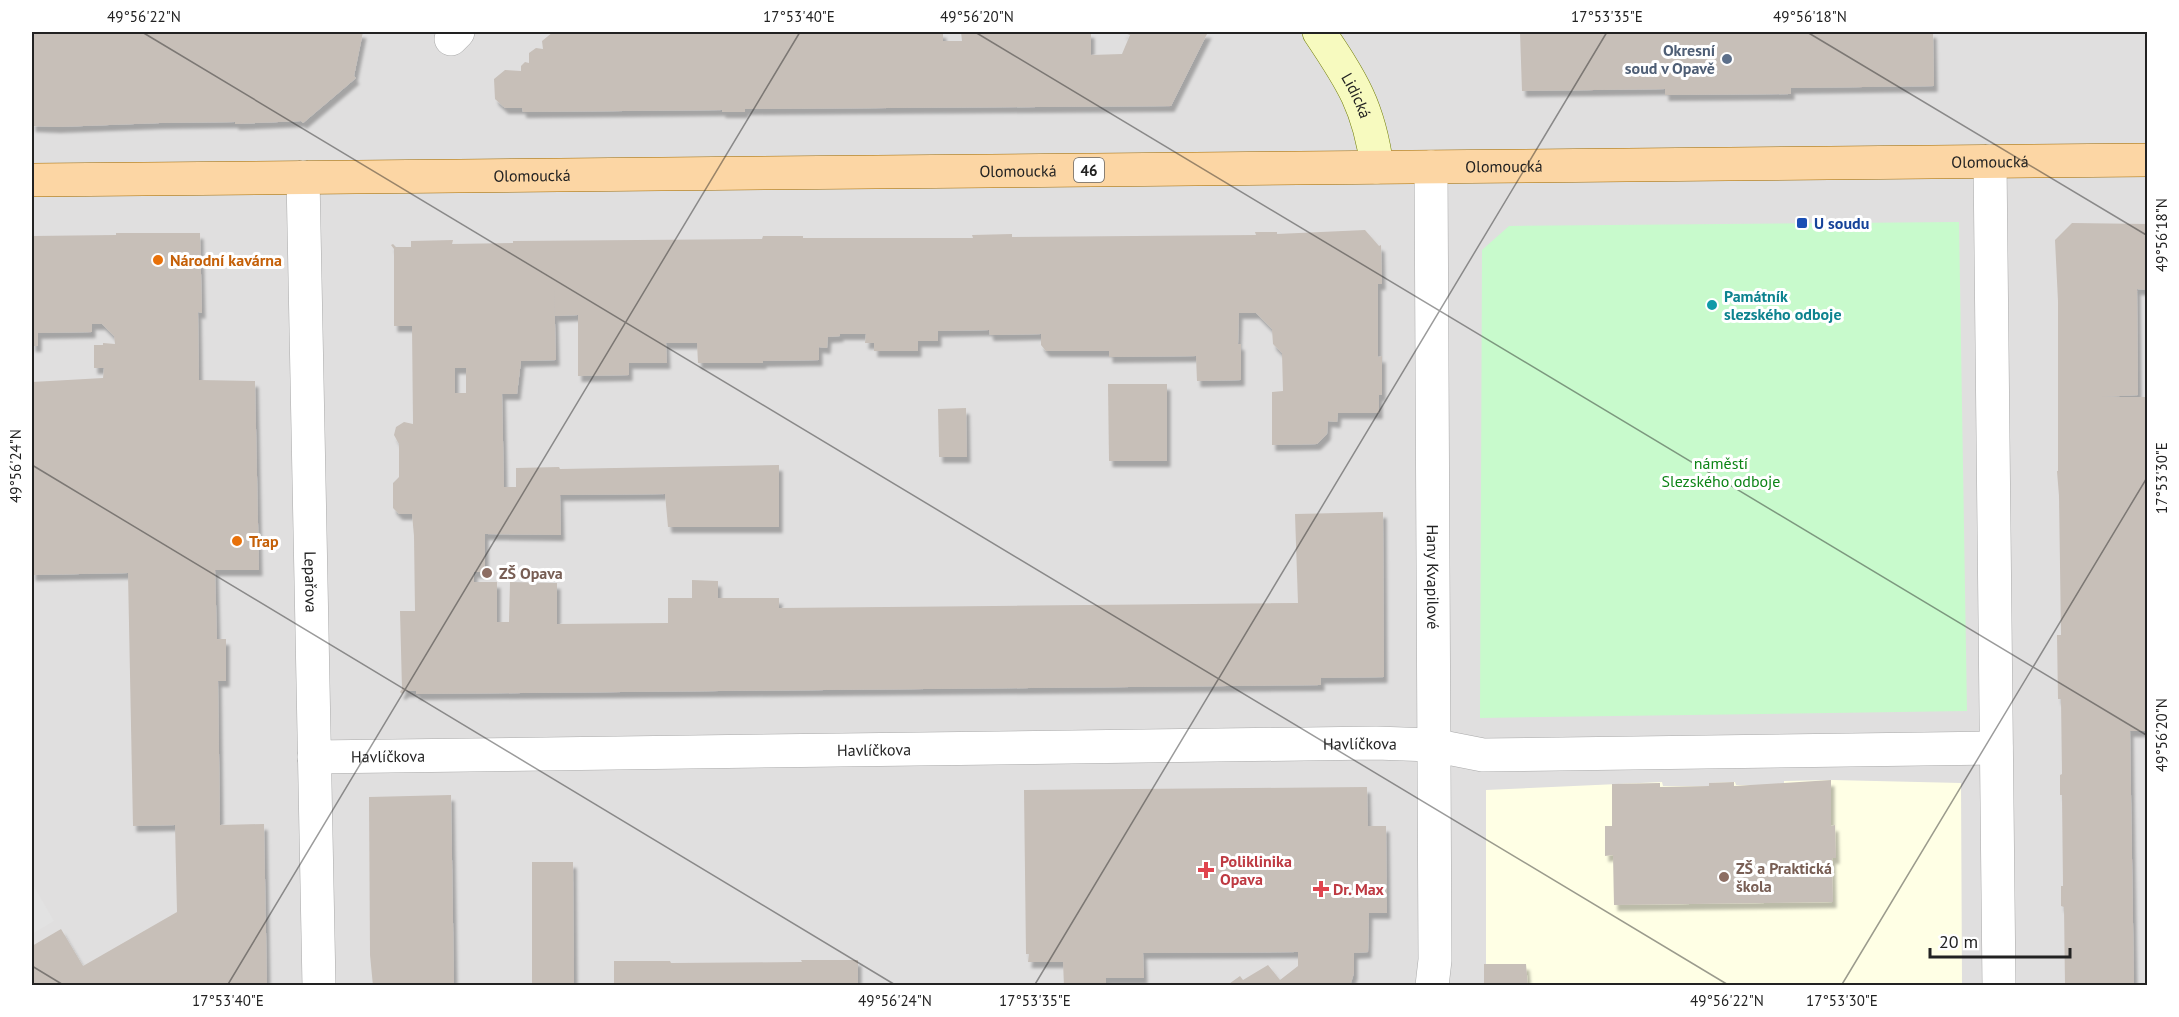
<svg xmlns="http://www.w3.org/2000/svg" width="2179" height="1017" font-family="'PT Sans',sans-serif">
<style>
.residential{fill:#e0dfdf}
.education{fill:#ffffe5}
.park{fill:#c8facc}
.parking{fill:#e2e2e2}
.building{fill:#c7bfb8;fill-rule:evenodd;filter:url(#shadow)}
.lines{fill:none;stroke-linecap:round;stroke-linejoin:round}
.street-casing{stroke:#a9a9a9;stroke-width:34}
.secondary-casing{stroke:#707d05;stroke-width:34}
.primary-casing{stroke:#a06b00;stroke-width:34}
.street{stroke:#fff;stroke-width:33}
.secondary{stroke:#f7fabf;stroke-width:33}
.primary{stroke:#fcd6a4;stroke-width:33}
.ticks{fill:none;stroke:#222;stroke-width:1.5;stroke-opacity:0.45}
.service-dot{fill:#5c6f8a;stroke:#fff;stroke-width:2}
.transit-dot{fill:#1a4fb4;stroke:#fff;stroke-width:2}
.food-dot{fill:#e8710a;stroke:#fff;stroke-width:2}
.culture-dot{fill:#0f9aa8;stroke:#fff;stroke-width:2}
.education-dot{fill:#8d6e63;stroke:#fff;stroke-width:2}
.health-dot{fill:#e0444e;stroke:#fff;stroke-width:2}
.labels{text-anchor:middle;dominant-baseline:central;stroke-width:6;stroke-linejoin:round;paint-order:stroke}
.shield{fill:#fff;stroke:#646464;stroke-width:1.5}
.shield-label{font-size:15px;font-weight:bold;fill:#222}
.service-label{font-size:16px;font-weight:bold;fill:#4e5e75;stroke:#fff;text-anchor:end}
.street-label{font-size:16px;fill:#222;stroke:#fff}
.transit-label{font-size:16px;font-weight:bold;fill:#164399;stroke:#fff;text-anchor:start}
.food-label{font-size:16px;font-weight:bold;fill:#c56008;stroke:#fff;text-anchor:start}
.culture-label{font-size:16px;font-weight:bold;fill:#0d838f;stroke:#fff;text-anchor:start}
.park-label{font-size:16px;fill:#0c8416;stroke:#fff}
.education-label{font-size:16px;font-weight:bold;fill:#785e54;stroke:#fff;text-anchor:start}
.health-label{font-size:16px;font-weight:bold;fill:#be3a42;stroke:#fff;text-anchor:start}
.neatline{fill:none;stroke:#222;stroke-width:2}
.ticks-label{font-size:15px;text-anchor:middle;fill:#222}
</style>
<defs>
<filter id="shadow"><feDropShadow dx="3.5" dy="6" stdDeviation="1.5" flood-color="#0004"/></filter>
</defs>
<rect width="100%" height="100%" fill="#f2efe9"/>
<rect class="residential" x="32" y="32" width="2115" height="953"/>
<polygon class="education" points="1833,780 1961,783 1962,985 1486,985 1486,790 1662,782 1663,786 1710,786 1710,783 1735,782 1736,785 1784,785 1784,781"/>
<polygon class="park" points="1959,222 1967,711 1480,718 1482,250 1509,226"/>
<polygon class="parking" points="32,883 54,921 32,934"/>
<g class="building">
<polygon points="32,32 363,32 354,76 356,78 303,123 301,121 235,124 235,122 160,123 57,127 32,126"/>
<polygon points="553,32 943,32 943,41 962,41 961,32 1091,32 1091,55 1122,54 1130,35 1122,32 1208,32 1171,106 745,109 745,112 722,112 722,110 523,112 522,108 505,108 495,99 494,79 505,70 521,71 521,66 525,62 529,63 529,53 536,48 543,49 542,41"/>
<polygon points="1520,32 1933,32 1934,86 1791,88 1791,94 1665,95 1665,89 1522,91"/>
<polygon points="2072,223 2148,224 2148,290 2137,289 2138,395 2102,397 2148,397 2148,731 2124,731 2130,731 2134,986 2065,986 2064,907 2061,906 2061,886 2063,886 2062,795 2060,795 2060,775 2062,774 2061,699 2058,699 2057,635 2061,635 2059,496 2057,471 2058,471 2058,301 2055,240"/>
<path d="M1365 230 1379 246 1381 245 1382 284H1378V357L1382 356V395H1379V413H1338L1337 422 1328 421 1327 434 1317 444 1272 445V392L1283 391 1282 353 1273 344 1272 329 1256 313H1239L1238 344H1241V380L1197 381 1196 356 1109 357V351H1046L1041 345V334L990 335 989 330 938 331V341H918V351H874V343H865L866 334H840V336L828 337 827 348 819 347V360L763 361V363H698L697 343H666L667 363H629V375L578 376V315L555 316 554 287 556 360 521 361 517 394H502L504 487H516V468L559 467 560 469 779 465V527H668L665 494 560 495 561 535 485 534V572H474V582H497V622H509L510 582 557 583V624L668 623V598H692V580L718 581V598H779V608L1298 603 1295 514 1383 512 1384 677 1321 678V685L416 694V691H405L402 694 400 692 402 689 400 611H415L414 536 412 514H399L393 508V483L399 477V444L394 435 396 427 404 422 413 424 412 326H394V249L391 245 393 244 396 247H411V241L453 240 452 244 513 243V241L762 239 763 236H803V238H973L972 235 1012 234V237L1256 235 1255 232H1277V234ZM455 368H466V393H455Z"/>
<polygon points="116,233 200,233 202,313 198,312 199,380 255,381 259,570 215,570 217,639 226,639 226,681 218,681 220,825 264,824 267,986 32,986 32,946 61,929 83,966 177,912 175,825 133,826 128,573 32,575 32,382 103,378 104,368 94,368 94,345 103,345 103,343 115,344 114,336 102,324 92,324 92,332 38,333 38,346 32,346 32,236 116,235"/>
<polygon points="1108,384 1167,384 1167,461 1109,461"/>
<polygon points="966,408 967,457 939,457 938,409"/>
<polygon points="1831,780 1831,826 1835,825 1836,858 1832,858 1833,902 1614,905 1613,855 1605,856 1605,826 1612,826 1612,784 1660,783 1660,787 1709,786 1709,783 1734,782 1734,786"/>
<polygon points="1367,787 1368,826 1386,826 1387,913 1369,913 1368,952 1354,953 1354,973 1350,986 1226,986 1240,976 1243,980 1268,965 1280,980 1298,966 1298,952 1143,953 1144,978 1106,978 1106,986 1064,986 1063,962 1028,962 1029,954 1026,954 1024,790"/>
<polygon points="451,795 454,985 373,986 370,955 369,797"/>
<polygon points="532,862 573,862 574,986 532,986"/>
<polygon points="801,960 858,960 858,986 614,986 614,961 670,961 671,963 802,962"/>
<polygon points="1484,964 1526,964 1528,986 1484,986"/>
</g>
<g class="lines">
<g class="street-casing">
<g id="street">
<polyline points="451,39 458,32"/>
<polyline points="1990,161 1999,986"/>
<path id="s1" d="M1431 167 1435 960 1432 986"/>
<path id="s2" d="M303 177 319 986"/>
<path id="s3" d="M314 757 1376 743 1432 745 1483 755 1996 748"/>
</g>
</g>
<g class="secondary-casing">
<g id="secondary">
<path id="s4" d="M1319 32C1352 81 1369 107 1377 167"/>
</g>
</g>
<g class="primary-casing">
<g id="primary">
<path id="s5" d="M32 180 2148 160"/>
</g>
</g>
<use href="#street" class="street"/>
<use href="#secondary" class="secondary"/>
<use href="#primary" class="primary"/>
</g>
<path class="ticks" d="M142 32 1730 986M975 32 2148 736M1807 32 2148 236M32 465 897 986M32 966 65 986M227 986 800 32M1034 986 1607 32M1841 986 2148 476"/>
<circle class="service-dot" cx="1727" cy="59" r="6"/>
<rect class="transit-dot" x="1796" y="217" width="12" height="12" rx="3"/>
<g class="food-dot">
<circle cx="158" cy="260" r="6"/>
<circle cx="237" cy="541" r="6"/>
</g>
<circle class="culture-dot" cx="1712" cy="305" r="6"/>
<g class="education-dot">
<circle cx="487" cy="573" r="6"/>
<circle cx="1724" cy="877" r="6"/>
</g>
<g class="health-dot">
<path d="M1203 861h6v6h6v6h-6v6h-6v-6h-6v-6h6z"/>
<path d="M1318 880h6v6h6v6h-6v6h-6v-6h-6v-6h6z"/>
</g>
<g class="labels">
<rect class="shield" x="1074" y="158" width="30" height="24" rx="4.5"/>
<g class="shield-label">
<text x="1089" y="170">46</text>
</g>
<g class="service-label">
<text x="1715" y="50">Okresní<tspan x="1715" dy="18">soud v Opavě</tspan></text>
</g>
<g class="street-label">
<text stroke="none"><textPath href="#s4" startOffset="74">Lidická</textPath></text>
<text stroke="none"><textPath href="#s5" startOffset="1958">Olomoucká</textPath></text>
<text stroke="none"><textPath href="#s5" startOffset="1472">Olomoucká</textPath></text>
<text stroke="none"><textPath href="#s5" startOffset="986">Olomoucká</textPath></text>
<text stroke="none"><textPath href="#s5" startOffset="500">Olomoucká</textPath></text>
<text stroke="none"><textPath href="#s1" startOffset="410">Hany Kvapilové</textPath></text>
<text stroke="none"><textPath href="#s2" startOffset="405">Lepařova</textPath></text>
<text stroke="none"><textPath href="#s3" startOffset="1046">Havlíčkova</textPath></text>
<text stroke="none"><textPath href="#s3" startOffset="560">Havlíčkova</textPath></text>
<text stroke="none"><textPath href="#s3" startOffset="74">Havlíčkova</textPath></text>
</g>
<g class="transit-label">
<text x="1814" y="223">U soudu</text>
</g>
<g class="food-label">
<text x="170" y="260">Národní kavárna</text>
<text x="249" y="541">Trap</text>
</g>
<g class="culture-label">
<text x="1724" y="296">Památník<tspan x="1724" dy="18">slezského odboje</tspan></text>
</g>
<g class="park-label">
<text x="1721" y="463">náměstí<tspan x="1721" dy="18">Slezského odboje</tspan></text>
</g>
<g class="education-label">
<text x="499" y="573">ZŠ Opava</text>
<text x="1736" y="868">ZŠ a Praktická<tspan x="1736" dy="18">škola</tspan></text>
</g>
<g class="health-label">
<text x="1220" y="861">Poliklinika<tspan x="1220" dy="18">Opava</tspan></text>
<text x="1333" y="889">Dr. Max</text>
</g>
</g>
<rect width="2179" height="1017" fill="none" stroke="#ffffff" stroke-width="66"/>
<path d="M1930 948v9h140v-9" fill="none" stroke="#222222" stroke-width="3"/>
<text x="1939" y="948" font-size="18" fill="#222222" stroke="#ffffff" stroke-width="4.5" paint-order="stroke">20 m</text>
<rect x="33" y="33" width="2113" height="951" class="neatline"/>
<g class="ticks-label">
<text x="144" y="22">49°56'22"N</text>
<text x="799" y="22">17°53'40"E</text>
<text x="977" y="22">49°56'20"N</text>
<text x="1607" y="22">17°53'35"E</text>
<text x="1810" y="22">49°56'18"N</text>
<text transform="translate(2162 235) rotate(-90)" y="5">49°56'18"N</text>
<text transform="translate(16 466) rotate(-90)" y="5">49°56'24"N</text>
<text transform="translate(2162 478) rotate(-90)" y="5">17°53'30"E</text>
<text transform="translate(2162 735) rotate(-90)" y="5">49°56'20"N</text>
<text x="228" y="1006">17°53'40"E</text>
<text x="895" y="1006">49°56'24"N</text>
<text x="1035" y="1006">17°53'35"E</text>
<text x="1727" y="1006">49°56'22"N</text>
<text x="1842" y="1006">17°53'30"E</text>
</g>
</svg>
